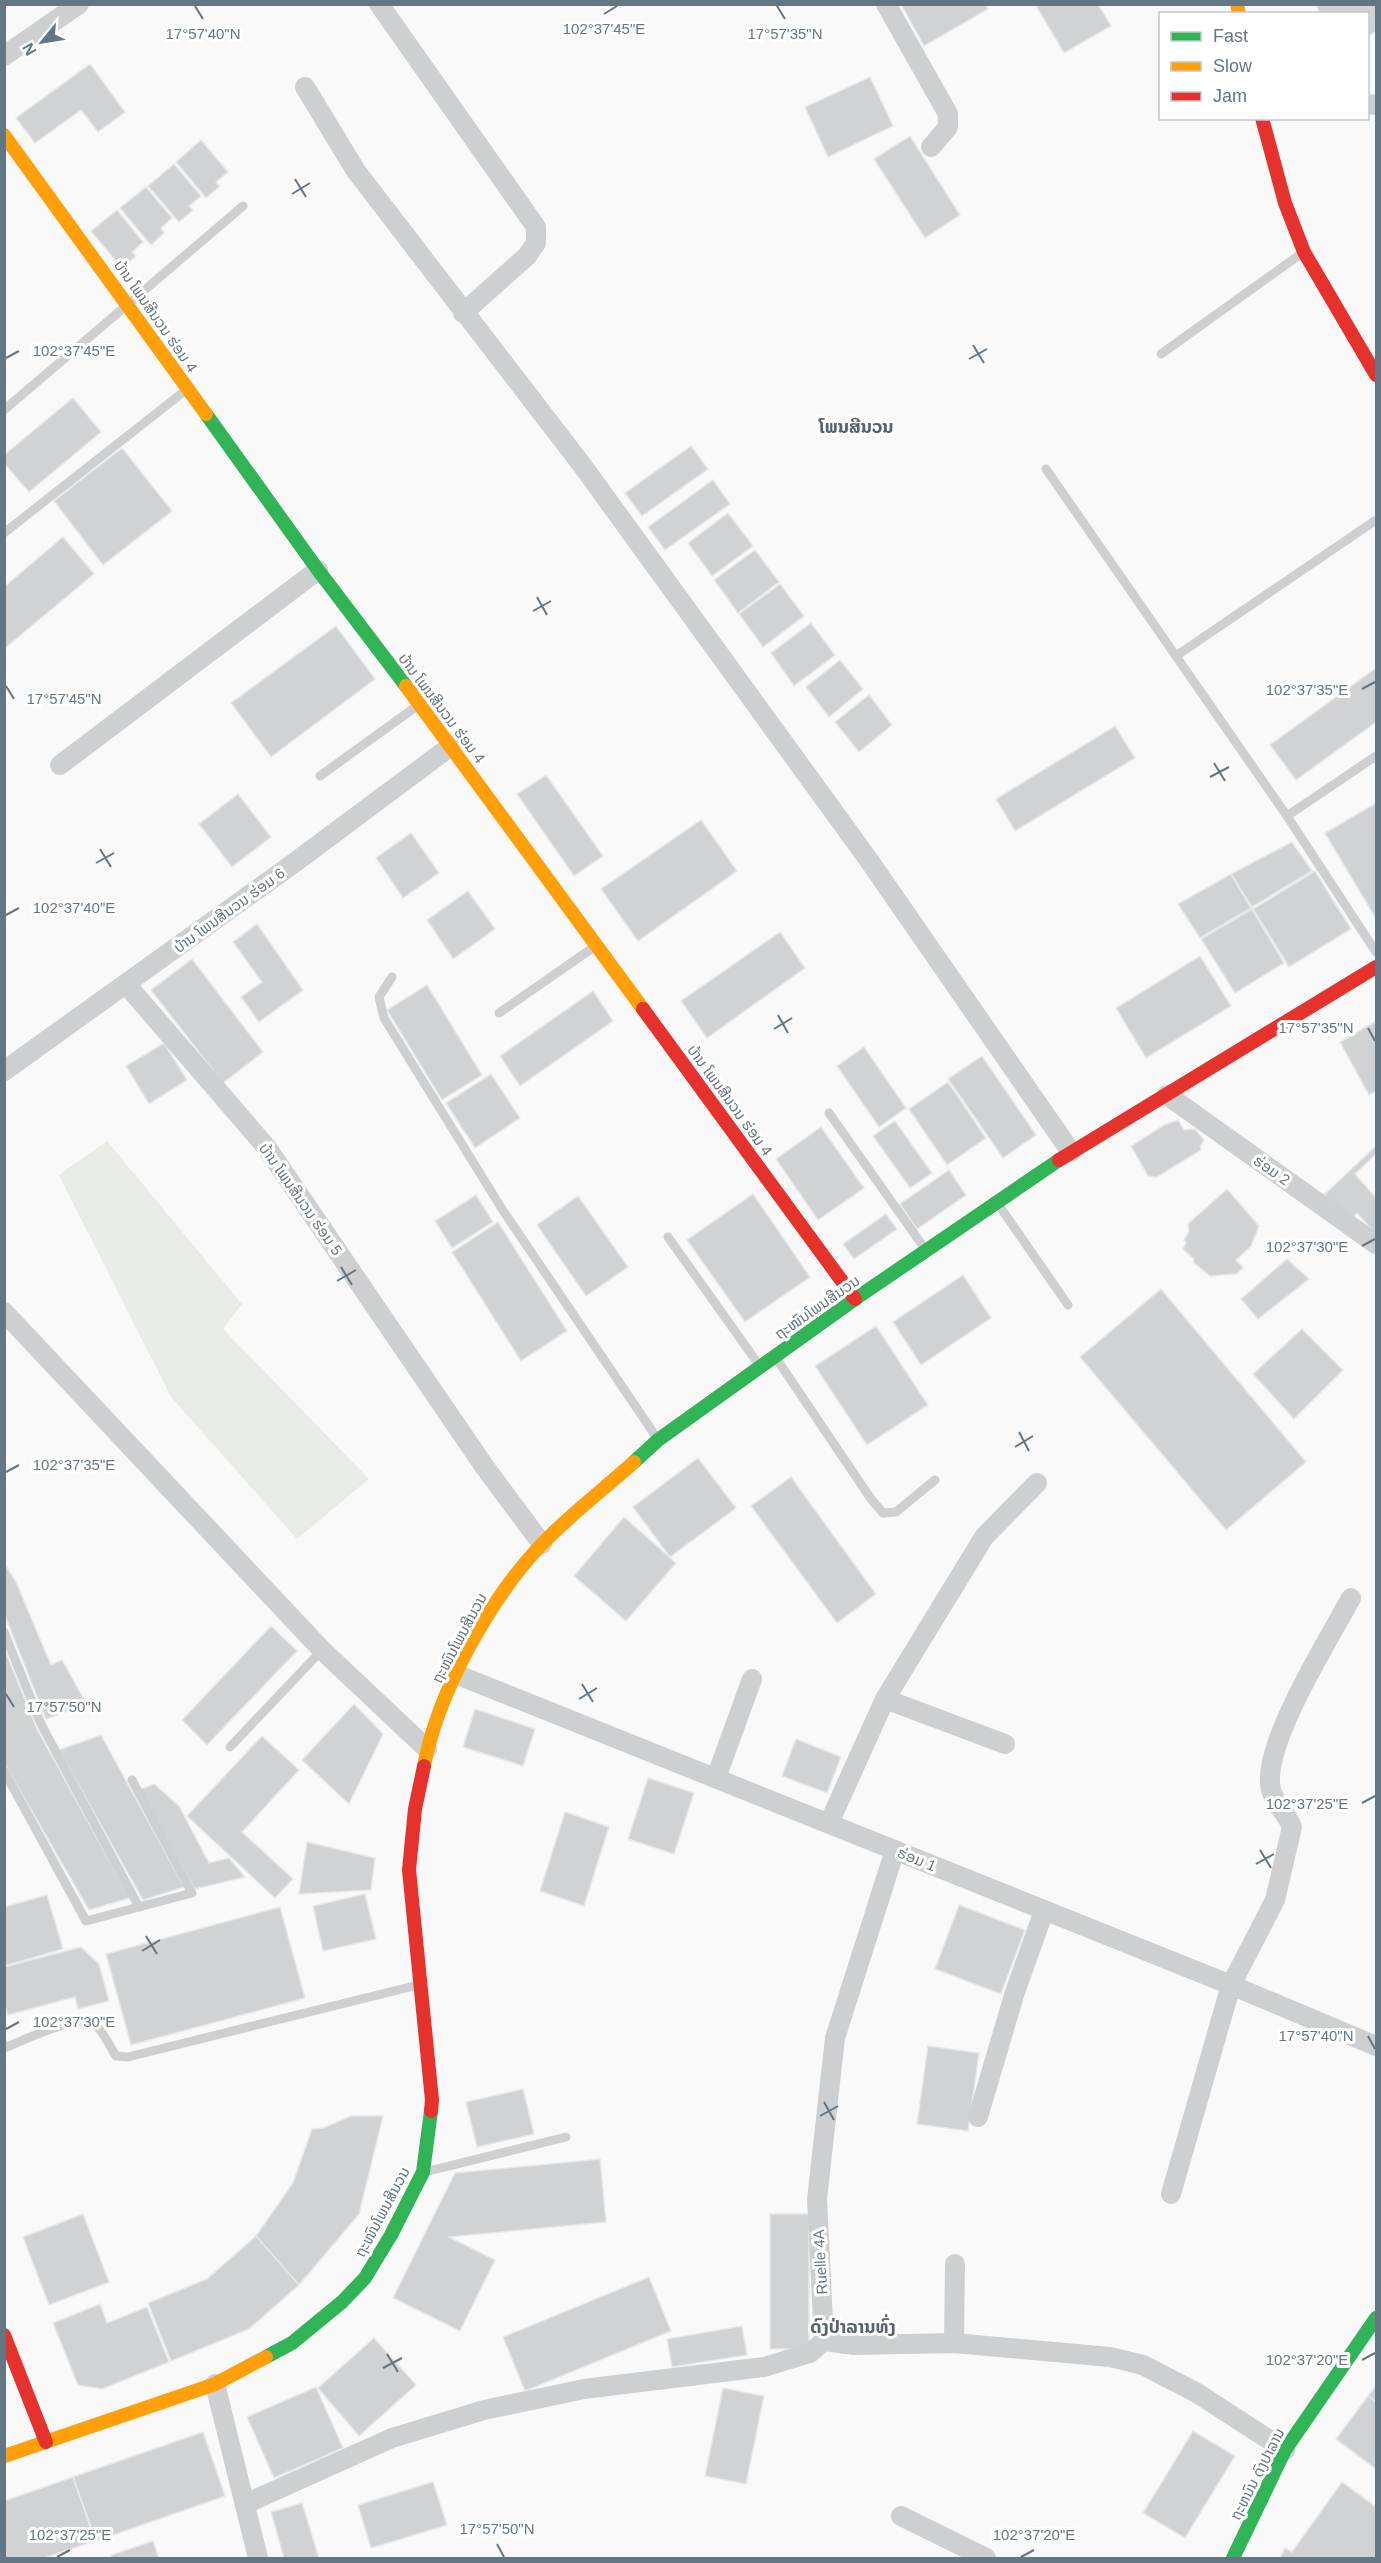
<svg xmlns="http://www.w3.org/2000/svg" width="1381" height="2563" font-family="Helvetica,'Noto Sans Lao',sans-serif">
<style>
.green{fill:#e8ebe6}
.building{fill:#d0d2d3;stroke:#e8e8e8;stroke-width:1.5}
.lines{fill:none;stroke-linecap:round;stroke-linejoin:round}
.lane{stroke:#cecfd0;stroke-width:9}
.street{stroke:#cecfd0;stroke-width:20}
.fast{stroke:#30b455;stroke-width:14}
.slow{stroke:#ff9f0a;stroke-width:14}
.jam{stroke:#e5322d;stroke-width:14}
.ticks{fill:none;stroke:#657683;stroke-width:2}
.labels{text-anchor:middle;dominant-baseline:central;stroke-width:6;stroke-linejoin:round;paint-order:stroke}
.street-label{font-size:15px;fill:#657683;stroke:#fff}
.quarter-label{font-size:18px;font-weight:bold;fill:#57646e;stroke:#fff}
.ticks-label{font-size:15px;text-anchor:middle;fill:#657683;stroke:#fff;stroke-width:6;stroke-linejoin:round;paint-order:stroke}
</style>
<rect width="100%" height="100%" fill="#f9f9f9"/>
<polygon class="green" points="107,1141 242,1304 223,1329 369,1479 297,1539 171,1397 59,1175"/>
<g class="building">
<polygon points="901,4 985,4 988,9 924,46"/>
<polygon points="1035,4 1098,4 1111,26 1064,53"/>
<polygon points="1316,4 1376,4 1376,32 1368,36 1368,14 1320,14"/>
<polygon points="90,64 125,112 98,132 81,110 35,143 16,118"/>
<polygon points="870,77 893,126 828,157 805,107"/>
<polygon points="910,136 960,215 925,238 874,159"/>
<polygon points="201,140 228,172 216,182 220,186 206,198 176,162"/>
<polygon points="174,164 201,196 189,206 193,210 179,222 148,186"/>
<polygon points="146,187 172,218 161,228 164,233 151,245 120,208"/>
<polygon points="117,210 143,242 132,252 136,256 122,268 91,231"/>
<polygon points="73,398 101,432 29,492 4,463 4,455"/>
<polygon points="691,446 708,469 642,516 625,493"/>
<polygon points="122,448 172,511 103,565 54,501"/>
<polygon points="713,480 730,504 665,550 648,527"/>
<polygon points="728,513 753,546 712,576 688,543"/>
<polygon points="63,537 94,574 4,649 4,587"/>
<polygon points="755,550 779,582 738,613 714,580"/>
<polygon points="780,584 804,616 763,647 739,614"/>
<polygon points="811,623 835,655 794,686 771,653"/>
<polygon points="336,626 375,679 271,757 231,703"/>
<polygon points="840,660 863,689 829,717 806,687"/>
<polygon points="1376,668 1376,722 1296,780 1270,745"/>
<polygon points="869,695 892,725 859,752 835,722"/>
<polygon points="1115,726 1135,758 1015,831 996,799"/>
<polygon points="546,775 603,856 574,876 517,794"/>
<polygon points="238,794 271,837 232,867 199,824"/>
<polygon points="1376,803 1376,919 1325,833"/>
<polygon points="701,820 737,871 638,941 601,889"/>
<polygon points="411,833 439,873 403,898 376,858"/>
<polygon points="1292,842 1312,871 1252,907 1231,874"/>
<polygon points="1315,871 1351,929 1289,967 1253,909"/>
<polygon points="1231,874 1251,908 1200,938 1178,904"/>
<polygon points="468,891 495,929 453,959 427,920"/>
<polygon points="1252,909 1284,963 1235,993 1201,939"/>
<polygon points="257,924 303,990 259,1022 241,997 262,982 233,942"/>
<polygon points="780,932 805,968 707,1038 681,1001"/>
<polygon points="1200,956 1231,1006 1146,1058 1116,1008"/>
<polygon points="192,959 263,1052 223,1083 151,990"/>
<polygon points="427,985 482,1075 442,1100 387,1010"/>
<polygon points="593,991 613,1021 520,1086 500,1056"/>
<polygon points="1376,1021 1376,1091 1369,1095 1340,1042"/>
<polygon points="164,1043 187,1080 149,1104 126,1066"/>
<polygon points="864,1047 906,1108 879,1127 837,1066"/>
<polygon points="982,1056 1036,1135 1003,1158 948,1079"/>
<polygon points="491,1074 520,1118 475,1148 446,1103"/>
<polygon points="948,1082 986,1138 947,1165 909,1109"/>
<polygon points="1178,1120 1184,1130 1195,1129 1204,1140 1200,1146 1201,1150 1157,1177 1148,1176 1131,1146 1164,1125"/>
<polygon points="895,1121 932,1173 910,1188 873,1136"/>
<polygon points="821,1127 864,1188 818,1220 776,1159"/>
<polygon points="1376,1146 1376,1154 1355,1174 1376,1198 1376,1234 1357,1213 1348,1221 1324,1195"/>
<polygon points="949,1170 966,1195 917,1229 900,1204"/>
<polygon points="1227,1189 1259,1226 1251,1246 1236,1260 1243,1268 1236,1274 1210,1276 1193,1262 1194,1259 1183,1249 1186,1243 1184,1240 1189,1231 1188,1224"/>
<polygon points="753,1194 810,1277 745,1322 687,1240"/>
<polygon points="476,1195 493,1222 452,1248 435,1221"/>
<polygon points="578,1196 628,1267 586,1296 537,1225"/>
<polygon points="886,1214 897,1229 854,1259 843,1244"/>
<polygon points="498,1222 567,1331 521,1361 452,1252"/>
<polygon points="1287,1259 1309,1279 1258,1319 1241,1299"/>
<polygon points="963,1275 991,1318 921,1365 893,1322"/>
<polygon points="1161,1289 1306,1462 1226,1530 1080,1357"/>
<polygon points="876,1326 928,1405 867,1445 815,1366"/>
<polygon points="1302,1329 1343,1370 1294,1419 1253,1374"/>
<polygon points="698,1458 736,1508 670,1557 633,1507"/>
<polygon points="791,1477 876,1594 837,1623 751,1506"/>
<polygon points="624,1517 676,1563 626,1621 574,1576"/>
<polygon points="4,1563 16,1582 51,1665 62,1660 87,1705 46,1719 4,1613"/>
<polygon points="271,1626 297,1651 207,1745 182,1720"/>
<polygon points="4,1648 37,1729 130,1898 89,1910 4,1763"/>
<polygon points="354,1704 383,1734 349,1804 302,1760"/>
<polygon points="475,1709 535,1729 523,1766 463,1747"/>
<polygon points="101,1735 184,1887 143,1900 59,1750"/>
<polygon points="262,1736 299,1770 242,1832 293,1879 275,1898 187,1816"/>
<polygon points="796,1739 841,1757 827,1793 782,1776"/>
<polygon points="648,1778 694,1793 674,1854 628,1839"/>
<polygon points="154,1784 179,1806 209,1863 229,1858 245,1877 195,1889 139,1790"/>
<polygon points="565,1812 609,1827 584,1906 540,1891"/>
<polygon points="307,1842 375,1858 371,1890 299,1894"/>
<polygon points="365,1894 376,1939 323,1951 313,1906"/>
<polygon points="47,1895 63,1949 4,1966 4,1907"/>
<polygon points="959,1905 1025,1930 1001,1994 935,1969"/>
<polygon points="280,1907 305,1998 131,2045 106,1954"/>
<polygon points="81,1947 99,1964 109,2001 78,2009 75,1997 8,2015 4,2003 4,1967"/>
<polygon points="928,2046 979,2053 968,2131 917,2124"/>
<polygon points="523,2089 534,2134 477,2147 466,2102"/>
<polygon points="351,2116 383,2116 359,2214 299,2285 256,2236 293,2183 312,2129 323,2128"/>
<polygon points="600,2159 606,2222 449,2237 495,2260 460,2331 393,2298 455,2173"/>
<polygon points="83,2214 109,2282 49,2305 23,2237"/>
<rect x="770" y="2214" width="39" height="135"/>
<polygon points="256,2236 299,2285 249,2329 171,2361 148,2303 207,2279"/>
<polygon points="649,2277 671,2331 525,2391 503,2337"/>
<polygon points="100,2304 107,2323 147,2307 169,2362 102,2389 78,2385 53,2323"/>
<polygon points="742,2326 747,2355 672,2367 667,2339"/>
<polygon points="374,2338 416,2385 359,2436 318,2388"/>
<polygon points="1376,2385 1376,2402 1368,2396"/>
<polygon points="316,2387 343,2448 274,2478 247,2417"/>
<polygon points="723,2388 764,2396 746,2484 705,2476"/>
<polygon points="1368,2396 1376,2402 1376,2469 1336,2439"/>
<polygon points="1193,2431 1235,2456 1185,2538 1143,2513"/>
<polygon points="203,2432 225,2496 96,2541 73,2477"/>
<polygon points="73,2477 95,2541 44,2558 4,2558 4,2501"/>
<polygon points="433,2482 447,2525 371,2548 358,2505"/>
<polygon points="1342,2482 1376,2507 1376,2558 1280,2558 1285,2548 1292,2552"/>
<polygon points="302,2503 319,2558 284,2558 271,2512"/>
<polygon points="153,2541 159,2558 112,2558 111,2555"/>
</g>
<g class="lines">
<g class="lane">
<polyline points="1161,354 1302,253"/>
<polyline points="4,410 243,206"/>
<polyline points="1046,469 1287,816 1376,952"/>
<polyline points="4,533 186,390"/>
<polyline points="1176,656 1376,520"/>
<polyline points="320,776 417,706"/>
<polyline points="1287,816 1376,756"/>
<polyline points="392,977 379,997 384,1018 502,1209 657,1438"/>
<polyline points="499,1013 594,947"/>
<polyline points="829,1113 925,1249"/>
<polyline points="998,1204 1068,1305"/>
<polyline points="668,1237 759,1365"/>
<polyline points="776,1358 871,1499 883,1513 896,1512 935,1480"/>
<polyline points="4,1632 41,1724 139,1907 192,1893 132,1780"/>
<polyline points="230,1747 322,1650"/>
<polyline points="4,1771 86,1921 139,1907"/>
<path d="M4 2048C22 2041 79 2013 95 2024 103 2031 110 2047 116 2056L128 2057 418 1985"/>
<polyline points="425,2172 566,2137"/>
</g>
<g class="street">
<polyline points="379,4 536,227 536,243 527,256 463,313"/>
<polyline points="886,4 948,114 948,127 931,147"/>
<polyline points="4,56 79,4"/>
<polyline points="305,87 356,171 582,465 868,859 1071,1152"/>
<polyline points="1368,104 1376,105"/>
<polyline points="60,765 318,570"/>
<polyline points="126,984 267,1148 484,1466 542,1544"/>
<polyline points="4,1071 294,863 451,746"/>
<polyline points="1167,1095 1376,1244"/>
<polyline points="4,1312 322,1650 427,1749"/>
<polyline points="458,1675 1231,1985 1376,2046"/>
<polyline points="885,1699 1005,1744"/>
<polyline points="716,1778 752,1679"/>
<polyline points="829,1823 885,1699 984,1537 1037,1483"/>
<polyline points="895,1850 835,2038 817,2199 824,2341 854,2345 954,2343 1110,2357 1143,2365 1197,2393 1285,2450"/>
<polyline points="978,2117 1015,1992 1044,1911"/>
<path d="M1171 2194 1231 1985 1275 1900 1292 1827C1286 1812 1271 1801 1270 1783 1267 1737 1328 1641 1351 1598"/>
<polyline points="954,2343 955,2264"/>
<polyline points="215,2384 258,2558"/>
<polyline points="245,2504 392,2438 484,2410 584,2389 764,2367 810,2353 824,2341"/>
<polyline points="901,2516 986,2558"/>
</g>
<g class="fast">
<polyline points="206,414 318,570 406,686"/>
<polyline points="634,1462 658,1440 855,1299 1059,1160"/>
<polyline points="266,2357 292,2343 342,2302 365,2278 391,2235 423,2172 431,2111"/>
<polyline points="1233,2558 1285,2450 1376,2318"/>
</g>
<g class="slow">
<polyline points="1237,4 1239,14"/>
<polyline points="4,135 206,414"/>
<polyline points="406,686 643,1009"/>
<path d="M424 1766C438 1692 490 1598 542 1544 571 1514 604 1489 634 1462"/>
<polyline points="4,2456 215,2384 266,2357"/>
</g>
<g class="jam">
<polyline points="1262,118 1285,203 1304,252 1376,375"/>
<polyline points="643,1009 855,1299"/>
<polyline points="1059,1160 1376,967"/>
<polyline points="424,1766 415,1809 409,1870 432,2100 431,2111"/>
<polyline points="4,2335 46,2442"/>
</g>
</g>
<path class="ticks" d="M195 6 203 19M777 6 785 19M604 14 617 6M295 179 306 197M292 194 310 183M973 345 984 363M6 358 19 351M969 359 987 349M537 597 547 615M533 611 551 601M6 686 14 699M1362 689 1375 682M1214 763 1225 781M1210 777 1229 767M100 849 111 867M96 863 114 853M6 915 19 908M778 1015 788 1033M1368 1028 1375 1041M774 1029 792 1018M1362 1246 1375 1239M341 1267 352 1285M337 1281 356 1270M1019 1432 1029 1451M1015 1447 1033 1436M6 1472 19 1465M582 1684 593 1702M6 1694 14 1707M579 1699 597 1688M1362 1803 1375 1796M1260 1850 1271 1868M1256 1864 1274 1854M146 1936 157 1954M142 1951 160 1940M6 2029 19 2022M1368 2036 1375 2049M824 2102 834 2120M820 2116 838 2106M387 2354 398 2372M1362 2360 1375 2353M383 2368 402 2358M497 2544 504 2557M57 2557 70 2550M1021 2557 1034 2550"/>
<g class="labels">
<g class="street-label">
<text transform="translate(156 316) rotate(55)">ບ້ານ ໂພນສີນວນ ຮ່ອມ 4</text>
<text transform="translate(442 708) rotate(53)">ບ້ານ ໂພນສີນວນ ຮ່ອມ 4</text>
<text transform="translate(229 910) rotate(-36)">ບ້ານ ໂພນສີນວນ ຮ່ອມ 6</text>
<text transform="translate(730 1100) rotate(54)">ບ້ານ ໂພນສີນວນ ຮ່ອມ 4</text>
<text transform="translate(1272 1170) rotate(35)">ຮ່ອມ 2</text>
<text transform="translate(301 1199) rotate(55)">ບ້ານ ໂພນສີນວນ ຮ່ອມ 5</text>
<text transform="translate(817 1307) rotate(-35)">ຖະໜົນໂພນສີນວນ</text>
<text transform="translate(459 1638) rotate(-62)">ຖະໜົນໂພນສີນວນ</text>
<text transform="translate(917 1859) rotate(22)">ຮ່ອມ 1</text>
<text transform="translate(382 2212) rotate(-62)">ຖະໜົນໂພນສີນວນ</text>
<text transform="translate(820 2262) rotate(-93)">Ruelle 4A</text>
<text transform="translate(1257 2474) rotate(-63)">ຖະຫນົນ ດົງປາລານ</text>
</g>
<g class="quarter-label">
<text x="856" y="427">ໂພນສີນວນ</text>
<text x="853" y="2327">ດົງປ່າລານທົ່ງ</text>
</g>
</g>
<g class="ticks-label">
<text x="604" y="34">102°37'45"E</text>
<text x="203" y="39">17°57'40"N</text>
<text x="785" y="39">17°57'35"N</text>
<text x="74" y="356">102°37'45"E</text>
<text x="1307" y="695">102°37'35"E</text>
<text x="64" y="704">17°57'45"N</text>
<text x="74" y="913">102°37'40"E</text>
<text x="1316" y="1033">17°57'35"N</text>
<text x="1307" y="1252">102°37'30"E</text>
<text x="74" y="1470">102°37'35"E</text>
<text x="64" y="1712">17°57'50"N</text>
<text x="1307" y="1809">102°37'25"E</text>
<text x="74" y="2027">102°37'30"E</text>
<text x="1316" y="2041">17°57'40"N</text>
<text x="1307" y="2365">102°37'20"E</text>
<text x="497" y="2534">17°57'50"N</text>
<text x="70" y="2540">102°37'25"E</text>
<text x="1034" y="2540">102°37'20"E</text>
</g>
<rect width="1381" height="2563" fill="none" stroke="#657683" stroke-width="12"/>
<rect x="1159" y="12" width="210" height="108" fill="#ffffff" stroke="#c1c8cd" stroke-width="1.5"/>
<rect x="1171" y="32" width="30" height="9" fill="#30b455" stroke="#c1c8cd" stroke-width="1.5"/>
<text x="1213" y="42" font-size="18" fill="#657683">Fast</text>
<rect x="1171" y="62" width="30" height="9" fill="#ff9f0a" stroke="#c1c8cd" stroke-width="1.5"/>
<text x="1213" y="72" font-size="18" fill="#657683">Slow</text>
<rect x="1171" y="92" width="30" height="9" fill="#e5322d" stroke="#c1c8cd" stroke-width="1.5"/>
<text x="1213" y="102" font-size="18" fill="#657683">Jam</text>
<g transform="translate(42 42) rotate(240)" stroke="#ffffff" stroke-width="4.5" paint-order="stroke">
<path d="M0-4.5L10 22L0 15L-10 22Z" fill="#657683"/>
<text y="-9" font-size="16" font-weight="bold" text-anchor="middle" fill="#657683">N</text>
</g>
</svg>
